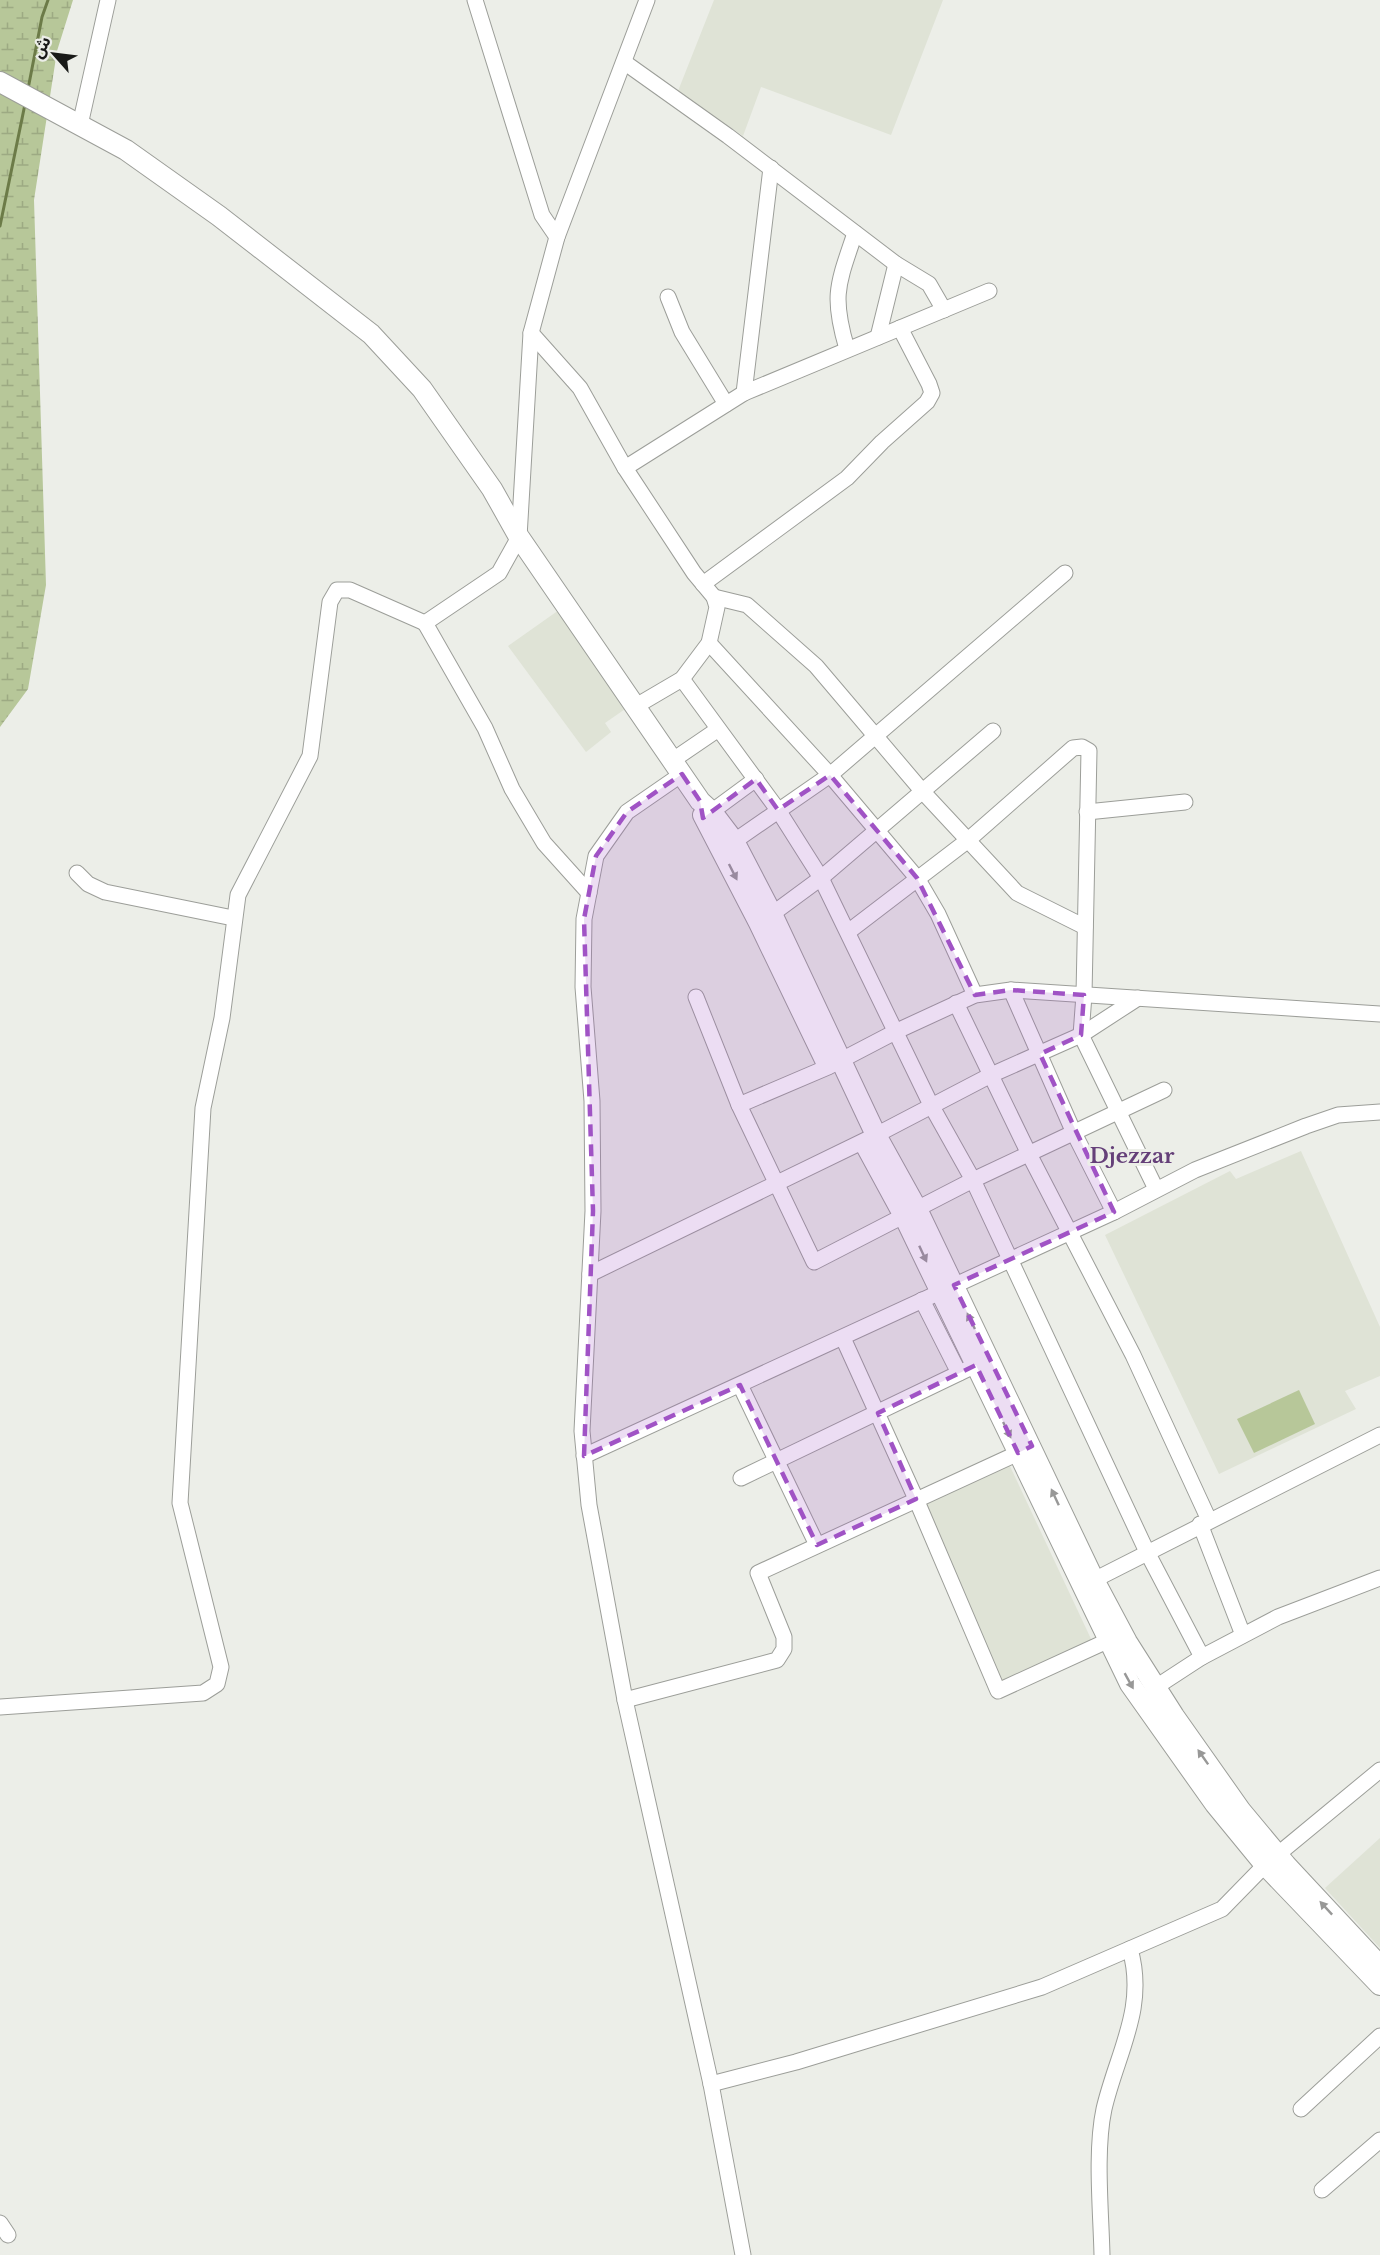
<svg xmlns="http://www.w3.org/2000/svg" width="1380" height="2255" font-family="'Libre Baskerville','Noto Sans Arabic',serif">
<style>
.built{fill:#dfe3d6}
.green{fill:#b7c799}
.wetland{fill:url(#wetland-marsh)}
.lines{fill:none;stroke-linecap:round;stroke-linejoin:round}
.stream{stroke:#6c7b48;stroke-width:3}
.minor-casing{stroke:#9c9e99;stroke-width:17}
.major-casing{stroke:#9c9e99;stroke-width:22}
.minor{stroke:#fff;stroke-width:15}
.major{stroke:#fff;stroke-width:20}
.oneway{fill:#989897}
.marked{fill:#a053c5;fill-opacity:0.2;stroke:#a053c5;stroke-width:4.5;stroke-dasharray:12 8;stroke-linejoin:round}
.labels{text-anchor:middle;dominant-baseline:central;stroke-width:6;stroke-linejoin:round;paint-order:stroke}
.district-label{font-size:21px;font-weight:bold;fill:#654079;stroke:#eceee8}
</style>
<defs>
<pattern id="wetland-marsh" width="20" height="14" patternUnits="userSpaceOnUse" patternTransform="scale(1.5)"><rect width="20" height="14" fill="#b7c799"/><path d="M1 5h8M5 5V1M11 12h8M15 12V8" fill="none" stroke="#9daa83"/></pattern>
</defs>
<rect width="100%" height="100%" fill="#eceee8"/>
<g class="built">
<polygon points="714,0 943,0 891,135 761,87 743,136 678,91"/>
<polygon points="559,610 628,707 605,723 611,732 586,752 508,646"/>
<polygon points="1301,1151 1380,1327 1380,1376 1345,1391 1356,1409 1219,1474 1105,1235 1230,1171 1236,1179"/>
<polygon points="1009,1464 1092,1641 1001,1681 925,1504"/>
<polygon points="1380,1838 1380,1948 1325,1888"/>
</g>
<polygon class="green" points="1299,1390 1315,1424 1254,1453 1237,1419"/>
<polygon class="wetland" points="0,0 73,0 57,51 34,200 46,585 28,689 0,727"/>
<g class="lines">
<g class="stream">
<polyline points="28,89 42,17 48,0"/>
<polyline points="0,226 25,104"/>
</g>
<g class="minor-casing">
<g id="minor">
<polyline points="475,0 542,215 557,237"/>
<polyline points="624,62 728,136 896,264 929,284 944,310"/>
<polyline points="80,125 108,0"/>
<polyline points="668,297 682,332 726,404"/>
<polyline points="531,333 580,388 625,468 694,573 714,597 717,607 709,643 682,679 636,706"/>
<polyline points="878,337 896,264"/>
<path d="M847 349C831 295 838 284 855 233"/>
<polyline points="744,393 771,168"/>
<polyline points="625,468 744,393 989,291"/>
<polyline points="703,584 847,478 882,442 927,402 932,393 929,384 900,328"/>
<polyline points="714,597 747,605 816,666 923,792 1017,893 1085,927"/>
<polyline points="425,623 485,728 512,789 544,843 589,893"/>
<polyline points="709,643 830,775 917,878 938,914 975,995"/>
<polyline points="682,679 778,810 821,878 931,1105 973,1180 1147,1552 1202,1657 1156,1687"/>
<polyline points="673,760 717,730"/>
<polyline points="682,774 627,812 596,856 584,919 583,987 592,1101 593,1211 582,1431 589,1505 625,1700 711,2084 743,2255"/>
<polyline points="1087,812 1185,802"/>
<polyline points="703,818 756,779"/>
<polyline points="726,847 830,775 1065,573"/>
<polyline points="77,873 88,884 105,892 233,918"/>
<polyline points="764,920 821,878 993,731"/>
<polyline points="848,932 967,841 1073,748 1082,747 1089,751 1084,995 1081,1035 1156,1189"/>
<polyline points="1011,990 1074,1133 1114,1212"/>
<polyline points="696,997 739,1105 814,1262 973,1180 1164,1090"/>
<polyline points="956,1003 1029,1154 1133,1355 1209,1520"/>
<polyline points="739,1105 828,1067 897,1031 975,995 1011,990 1380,1014"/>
<polyline points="590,1274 876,1135 991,1075 1081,1035 1138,998"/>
<polyline points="922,1300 959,1373"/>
<polyline points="843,1338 916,1499 998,1691 1118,1636"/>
<polyline points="740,1385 817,1545"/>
<polyline points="584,1456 1114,1212 1195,1170 1306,1126 1338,1115 1380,1112"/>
<polyline points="741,1478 976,1365"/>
<polyline points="1200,1524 1243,1635"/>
<polyline points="1094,1580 1380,1435"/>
<polyline points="1202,1657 1278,1617 1380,1578"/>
<polyline points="625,1700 777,1660 784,1649 784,1637 758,1573 1027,1449"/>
<polyline points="0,1707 203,1693 217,1684 221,1667 180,1503 203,1108 222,1018 238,895 310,756 330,602 337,590 350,590 425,623 499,573 519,537 531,333 557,237 647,0"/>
<polyline points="711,2084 796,2062 1042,1987 1222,1909 1265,1865 1380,1770"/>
<polyline points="1301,2109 1380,2036"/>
<polyline points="1322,2190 1380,2140"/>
<polyline points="0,2223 8,2235"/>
<path d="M1102 2255C1101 2211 1095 2151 1104 2109 1117 2053 1147 2008 1130 1949"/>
</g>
</g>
<g class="major-casing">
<g id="major">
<polyline points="0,82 126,150 219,216 371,334 422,389 492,489 519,537 700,801 712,812 734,841 772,914 876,1135 917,1209 1094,1580 1127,1642 1174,1716 1241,1811 1286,1865 1380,1966"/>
<polyline points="703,815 759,923 826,1062"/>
<polyline points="866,1146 904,1216 1130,1684 1215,1804 1265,1865 1380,1985"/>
</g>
</g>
<use href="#minor" class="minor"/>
<use href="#major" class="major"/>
</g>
<defs><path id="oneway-solid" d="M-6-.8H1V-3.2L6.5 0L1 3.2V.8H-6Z" transform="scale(1.5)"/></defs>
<g class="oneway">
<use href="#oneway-solid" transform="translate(733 872) rotate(63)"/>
<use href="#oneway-solid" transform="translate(923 1254) rotate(65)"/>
<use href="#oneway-solid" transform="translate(971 1321) rotate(-116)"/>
<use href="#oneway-solid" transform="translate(1007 1430) rotate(64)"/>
<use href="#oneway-solid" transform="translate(1055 1497) rotate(-115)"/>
<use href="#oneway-solid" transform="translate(1129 1681) rotate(61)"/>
<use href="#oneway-solid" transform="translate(1203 1757) rotate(-125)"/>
<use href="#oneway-solid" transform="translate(1326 1908) rotate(-133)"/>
</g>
<path class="marked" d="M682 774 700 801 703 818 756 779 778 810 830 775 917 878 975 995 1011 990 1084 995 1081 1035 1040 1054 1114 1212 954 1285 1032 1446 1018 1453 976 1365 878 1413 916 1499 817 1545 740 1385 584 1456 593 1211 584 919 596 856 627 812Z"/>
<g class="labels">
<g class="district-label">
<text x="1132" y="1156">Djezzar</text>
</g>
</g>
<g transform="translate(54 54) rotate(298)" stroke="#eceee8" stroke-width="4.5" paint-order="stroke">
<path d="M0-4.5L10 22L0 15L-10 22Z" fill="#191a18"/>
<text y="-9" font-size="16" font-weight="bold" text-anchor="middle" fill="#191a18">ش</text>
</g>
</svg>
